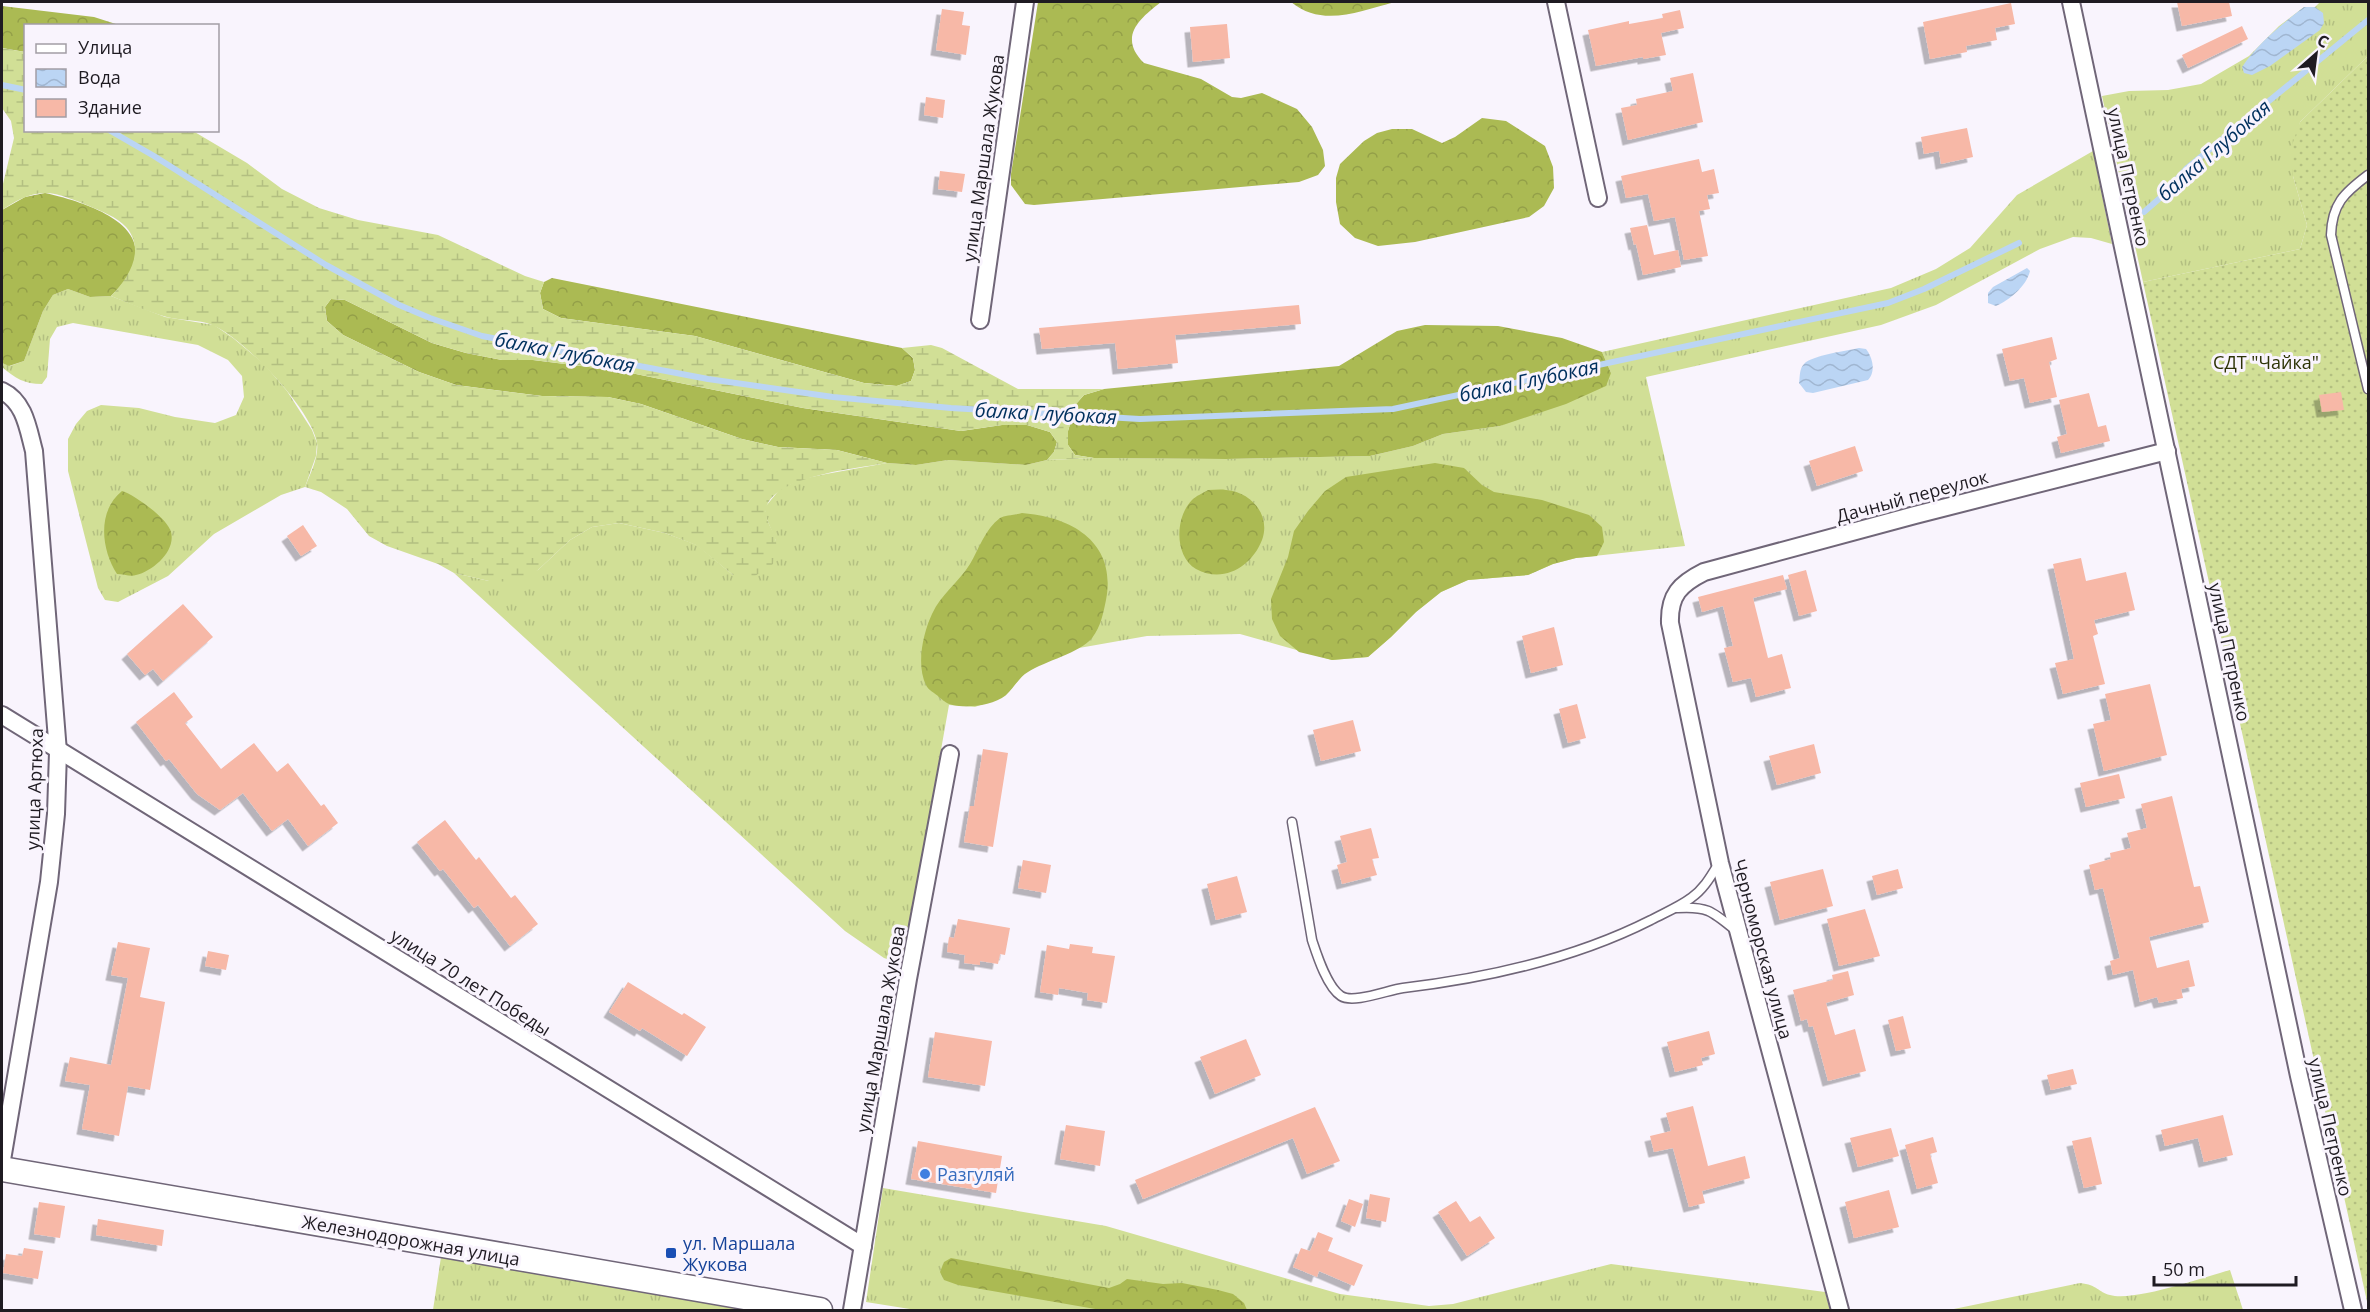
<svg xmlns="http://www.w3.org/2000/svg" width="2370" height="1312" font-family="'Open Sans',sans-serif">
<style>
.grass{fill:url(#grass-tufts)}
.forest{fill:url(#forest-crowns)}
.wetland{fill:url(#wetland-marsh)}
.garden{fill:url(#garden-dots)}
.water{fill:url(#water-waves)}
.lines{fill:none;stroke-linecap:round;stroke-linejoin:round}
.stream{stroke:#bbd5f4;stroke-width:6}
.building{fill:#f7b8a7;filter:url(#shadow)}
.lane-casing{stroke:#706678;stroke-width:11}
.street-casing{stroke:#706678;stroke-width:20}
.secondary-casing{stroke:#706678;stroke-width:27}
.lane{stroke:#fff;stroke-width:8}
.street{stroke:#fff;stroke-width:16}
.secondary{stroke:#fff;stroke-width:24}
.shop-dot{fill:#3f7fe0;stroke:#f9f4fd;stroke-width:2}
.transit-dot{fill:#1a4fb4;stroke:#f9f4fd;stroke-width:2}
.labels{text-anchor:middle;dominant-baseline:central;stroke-width:6;stroke-linejoin:round;paint-order:stroke}
.street-label{font-size:18px;fill:#1f1b22;stroke:#f9f4fd}
.park-label{font-size:18px;fill:#2e3407;stroke:#f9f4fd}
.shop-label{font-size:18px;fill:#366cbe;stroke:#f9f4fd;text-anchor:start}
.transit-label{font-size:18px;fill:#164399;stroke:#f9f4fd;text-anchor:start}
.water-label{font-size:20px;font-style:italic;fill:#00305e;stroke:#f9f4fd}
</style>
<defs>
<pattern id="grass-tufts" width="24" height="20" patternUnits="userSpaceOnUse" patternTransform="scale(1.5)"><rect width="24" height="20" fill="#d1df96"/><path d="M3 7l-1-3M5 7V3M7 7l1-3M15 17l-1-3M17 17v-4M19 17l1-3" fill="none" stroke="#b3bf81"/></pattern>
<pattern id="forest-crowns" width="20" height="18" patternUnits="userSpaceOnUse" patternTransform="scale(1.5)"><rect width="20" height="18" fill="#abba53"/><path d="M2 6a3 3 0 1 1 6 0M12 15a3 3 0 1 1 6 0" fill="none" stroke="#939f48"/></pattern>
<pattern id="wetland-marsh" width="20" height="14" patternUnits="userSpaceOnUse" patternTransform="scale(1.5)"><rect width="20" height="14" fill="#d1df96"/><path d="M1 5h8M5 5V1M11 12h8M15 12V8" fill="none" stroke="#b3bf81"/></pattern>
<pattern id="garden-dots" width="8" height="8" patternUnits="userSpaceOnUse" patternTransform="scale(1.5)"><rect width="8" height="8" fill="#d1df96"/><path d="M2 2h.1M6 6h.1" fill="none" stroke="#b3bf81" stroke-width="1.8" stroke-linecap="round"/></pattern>
<pattern id="water-waves" width="16" height="10" patternUnits="userSpaceOnUse" patternTransform="scale(1.5)"><rect width="16" height="10" fill="#bbd5f4"/><path d="M0 5q4-4 8 0t8 0" fill="none" stroke="#a0b6d1"/></pattern>
<filter id="shadow"><feDropShadow dx="-5.5" dy="5.5" stdDeviation="0" flood-color="#0004"/></filter>
</defs>
<rect width="100%" height="100%" fill="#f9f4fd"/>
<g class="grass">
<polygon points="2320,2 2368,2 2368,56 2300,122 2293,176 2307,225 2300,249 2143,282 2102,96 2129,91 2168,90 2201,84 2249,56 2279,26 2304,7 2315,7"/>
<polygon points="2093,151 2112,244 2091,238 2073,237 2040,249 1936,305 1881,325 1646,377 1685,546 1576,558 1553,564 1528,575 1468,580 1441,592 1416,612 1391,637 1368,657 1332,660 1240,634 1147,636 1079,648 1052,658 1025,673 1005,696 975,707 949,705 906,946 902,958 890,960 884,958 845,931 454,573 489,581 538,570 570,540 592,527 619,523 665,533 697,545 733,575 776,541 766,517 766,506 780,489 802,479 826,474 887,463 916,465 948,460 1026,465 1047,460 1094,458 1226,459 1370,456 1413,446 1443,434 1500,426 1611,373 1602,352 1891,288 1936,269 1970,248 2017,195"/>
<path d="M68 289 90 297 111 296 165 317 214 325 233 338 264 364 287 391 312 430 317 443 316 456 305 487 281 495 214 534 168 576 118 602 105 600 98 588 68 471V439L76 424 87 411 101 405 139 408 175 417 215 423 236 415 244 397 242 376 228 360 198 345 73 323 57 327 50 339 47 377 42 384C24 384 15 378 2 367V363L10 366 24 361 43 311 53 295Z"/>
<polygon points="883,1188 1106,1226 1340,1294 1429,1306 1453,1304 1611,1264 1825,1292 1830,1310 916,1310 866,1302"/>
<polygon points="441,1257 747,1310 433,1310"/>
<path d="M2230 1270 2243 1310H1949L2080 1283C2098 1285 2098 1292 2110 1295 2134 1302 2204 1277 2230 1270Z"/>
</g>
<g class="forest">
<path d="M1038 2H1161C1139 19 1118 37 1144 63L1201 79 1232 97 1241 98 1262 93 1297 109 1312 127 1323 150 1325 166 1318 175 1299 182 1034 205 1025 204 1011 185V174Z"/>
<path d="M1291 2H1395C1359 11 1323 28 1291 2Z"/>
<polygon points="2,6 94,17 119,25 26,26 25,52 2,48"/>
<polygon points="1482,118 1506,121 1545,146 1553,167 1554,188 1544,206 1529,217 1415,242 1378,246 1355,238 1340,224 1336,202 1336,178 1340,164 1364,141 1377,133 1392,129 1412,129 1442,143 1455,137"/>
<path d="M45 193C99 205 176 234 111 296L90 297 68 289 53 295 43 311 24 361 9 366 2 363V210L25 197Z"/>
<polygon points="552,278 902,348 913,358 915,370 911,381 897,386 864,383 695,336 561,318 543,309 540,293 544,282"/>
<polygon points="331,299 345,300 432,343 466,353 502,360 533,360 621,371 803,408 961,431 1002,425 1027,425 1050,432 1057,442 1054,452 1047,460 1026,465 948,460 916,465 887,463 837,450 778,447 742,439 641,404 608,397 542,396 456,385 419,372 343,335 327,321 325,307"/>
<polygon points="1425,325 1498,326 1562,338 1602,352 1611,373 1606,386 1566,404 1500,426 1443,434 1413,446 1370,456 1226,459 1094,458 1075,455 1068,445 1068,431 1076,404 1084,395 1104,389 1339,366 1397,331"/>
<polygon points="1435,463 1464,468 1482,485 1494,492 1542,500 1589,515 1602,527 1604,542 1597,556 1576,558 1553,564 1528,575 1468,580 1441,592 1416,612 1391,637 1368,657 1332,660 1299,652 1280,636 1272,619 1271,599 1288,557 1294,531 1308,511 1325,491 1346,477"/>
<path d="M1208 490C1214 490 1220 489 1226 490 1252 492 1271 516 1262 540 1252 566 1224 584 1196 569 1174 556 1175 517 1192 500 1196 496 1203 493 1208 490Z"/>
<path d="M122 491C135 495 168 519 171 532 176 551 153 571 136 575 131 577 123 574 117 574 101 549 97 511 122 491Z"/>
<path d="M1022 513C1073 517 1117 543 1106 600 1103 614 1101 626 1092 638 1080 653 1045 661 1028 672 1019 677 1014 688 1006 695 994 705 974 707 959 706 949 705 946 703 939 697 935 693 928 690 926 685 916 665 923 633 932 614 941 594 959 582 970 564 979 549 985 529 1000 518 1005 515 1016 515 1022 513Z"/>
<polygon points="951,1258 1109,1288 1120,1284 1127,1279 1163,1284 1182,1283 1218,1290 1233,1294 1244,1303 1247,1310 1101,1310 958,1285 944,1280 940,1272 944,1262"/>
</g>
<path class="wetland" d="M2 48 25 52 26 130 193 131 247 163 282 189 319 208 358 220 438 235 525 276 544 282 540 293 543 309 561 318 695 336 864 383 896 386 911 381 915 370 913 358 902 348 931 345 942 348 1018 389H1104L1084 395 1076 404 1068 431V445L1075 455 1094 458 1047 460 1054 452 1057 442 1050 432 1027 425H1002L961 431 803 408 621 371 533 360H502L466 353 432 343 345 300 331 299 325 307 327 321 343 335 419 372 456 385 542 396 608 397 641 404 742 439 778 447 837 450 887 463C859 468 770 476 766 510 765 522 774 530 776 541 777 548 774 557 773 564L752 578 733 575 696 545 665 533 619 523 592 527 570 540 538 570 521 582 489 581 454 573 438 564 387 546 369 536 347 509 321 492 305 487C310 474 319 457 317 443 312 410 243 337 212 325 198 319 181 321 167 317 148 312 129 303 111 296 129 278 146 250 126 227 117 217 101 211 89 206 77 201 59 193 45 193 29 193 14 202 2 210V188L14 138 11 121 2 108Z"/>
<polygon class="garden" points="2368,56 2368,1306 2143,282 2300,249 2307,225 2293,176 2291,148 2300,122"/>
<g class="water">
<path d="M2304 7H2315L2323 13 2324 23 2320 30 2270 66 2252 75 2244 73 2242 67C2258 43 2281 25 2304 7Z"/>
<path d="M2027 268 2030 271C2026 287 2009 300 1996 306L1988 303V293L1993 287Z"/>
<path d="M1859 348 1866 349C1873 358 1876 372 1868 380L1813 393 1806 392 1799 383C1800 377 1799 369 1804 364 1812 355 1847 351 1859 348Z"/>
</g>
<g class="lines">
<g class="stream">
<polyline points="2,85 26,90"/>
<polyline points="109,130 154,156 326,265 399,305 430,318 482,336 708,379 833,397 951,408 1140,419 1393,409 1888,303 1924,289 2019,243"/>
<polyline points="2144,212 2160,198 2187,168 2368,20"/>
</g>
</g>
<g class="building">
<polygon points="2177,2 2229,2 2232,16 2182,26"/>
<polygon points="2011,3 2015,24 1995,28 1997,40 1966,46 1967,52 1930,59 1923,22"/>
<polygon points="942,9 964,12 962,25 970,26 966,55 936,50"/>
<polygon points="1680,10 1684,28 1661,33 1666,55 1643,59 1643,57 1596,66 1588,30 1629,21 1629,24 1663,18 1662,14"/>
<polygon points="1227,24 1230,58 1193,62 1190,27"/>
<polygon points="2242,26 2248,39 2188,68 2182,55"/>
<polygon points="1693,73 1703,122 1628,140 1621,108 1637,105 1636,99 1673,91 1670,78"/>
<polygon points="926,97 945,100 943,118 924,115"/>
<polygon points="1967,128 1973,157 1941,164 1939,151 1924,154 1921,137"/>
<polygon points="1699,159 1702,172 1714,169 1719,193 1707,195 1710,209 1699,211 1708,256 1684,260 1675,217 1654,221 1648,194 1626,198 1621,176"/>
<polygon points="940,171 965,174 962,192 938,189"/>
<polygon points="1647,225 1654,255 1678,250 1681,267 1643,275 1636,244 1634,245 1630,228"/>
<polygon points="1299,305 1301,324 1175,335 1178,363 1118,369 1115,343 1042,349 1039,328"/>
<polygon points="2052,337 2057,359 2049,362 2057,397 2030,403 2024,378 2010,381 2002,349"/>
<polygon points="2341,392 2344,410 2322,412 2319,395"/>
<polygon points="2089,393 2098,427 2106,425 2110,441 2061,453 2057,437 2067,434 2059,400"/>
<polygon points="1855,446 1863,471 1817,486 1809,461"/>
<polygon points="303,525 317,546 301,556 287,536"/>
<polygon points="2081,558 2086,581 2126,572 2135,610 2094,620 2098,634 2093,636 2105,684 2063,694 2055,663 2074,659 2053,564"/>
<polygon points="1806,570 1817,611 1799,616 1788,575"/>
<polygon points="1783,575 1787,589 1753,598 1768,658 1782,654 1791,688 1756,697 1751,678 1733,682 1724,648 1733,646 1723,606 1702,612 1698,597"/>
<polygon points="183,604 213,637 163,681 153,669 145,675 127,654"/>
<polygon points="1554,627 1563,665 1531,673 1522,636"/>
<polygon points="2150,684 2167,755 2104,771 2093,724 2111,720 2105,694"/>
<polygon points="174,692 193,717 185,723 221,769 254,743 277,772 288,763 321,806 324,804 338,823 308,846 288,819 272,831 243,793 220,810 197,794 169,759 166,761 136,722"/>
<polygon points="1577,704 1586,738 1568,743 1559,709"/>
<polygon points="1353,720 1361,751 1321,761 1313,730"/>
<polygon points="1814,744 1821,773 1777,785 1769,756"/>
<polygon points="983,749 1008,753 993,847 964,842 970,806 974,806"/>
<polygon points="2119,774 2125,798 2086,807 2080,783"/>
<polygon points="2172,796 2194,887 2200,886 2209,922 2149,937 2157,968 2189,960 2195,986 2181,989 2183,998 2159,1003 2157,997 2140,1002 2133,970 2113,975 2110,961 2120,958 2103,888 2095,890 2089,865 2111,859 2110,853 2131,848 2127,833 2147,828 2141,804"/>
<polygon points="445,820 476,860 479,857 511,898 515,895 538,924 510,946 478,905 474,908 443,869 440,871 417,842"/>
<polygon points="1371,828 1379,858 1372,859 1377,875 1342,884 1337,865 1347,862 1340,836"/>
<polygon points="1023,860 1051,865 1046,893 1018,888"/>
<polygon points="1823,869 1833,906 1780,920 1770,882"/>
<polygon points="1898,869 1903,888 1877,895 1872,876"/>
<polygon points="1237,876 1247,912 1216,920 1207,884"/>
<polygon points="1865,909 1880,956 1839,966 1827,919"/>
<polygon points="958,919 1010,928 1005,955 1000,954 998,964 980,961 980,965 964,963 965,955 947,952 949,937 954,938"/>
<polygon points="118,942 150,948 140,997 165,1002 150,1090 128,1086 119,1136 82,1129 90,1085 65,1081 70,1057 111,1065 128,978 111,975"/>
<polygon points="1070,944 1093,947 1092,953 1115,956 1107,1003 1087,1000 1088,993 1059,988 1058,995 1040,992 1047,945 1069,949"/>
<polygon points="208,951 229,955 226,970 205,966"/>
<polygon points="1848,971 1854,995 1826,1003 1835,1035 1855,1029 1866,1071 1828,1081 1813,1026 1809,1027 1807,1019 1801,1021 1793,990 1833,980 1832,975"/>
<polygon points="628,982 682,1015 684,1013 706,1027 687,1056 642,1028 640,1031 609,1012"/>
<polygon points="1903,1016 1911,1048 1896,1051 1888,1020"/>
<polygon points="1709,1031 1715,1054 1701,1058 1703,1065 1675,1072 1667,1042"/>
<polygon points="935,1032 992,1041 985,1086 928,1077"/>
<polygon points="1246,1039 1261,1075 1215,1094 1200,1057"/>
<polygon points="2073,1069 2077,1084 2051,1090 2047,1075"/>
<polygon points="1693,1106 1708,1166 1745,1156 1750,1178 1702,1191 1705,1203 1689,1207 1673,1148 1654,1152 1650,1136 1671,1131 1666,1113"/>
<polygon points="1315,1107 1340,1161 1307,1174 1293,1138 1143,1199 1135,1180"/>
<polygon points="2223,1115 2233,1155 2204,1162 2198,1138 2165,1146 2161,1130"/>
<polygon points="1066,1125 1105,1131 1100,1166 1060,1159"/>
<polygon points="1891,1128 1899,1156 1858,1167 1850,1138"/>
<polygon points="1933,1137 1937,1152 1930,1154 1938,1183 1917,1189 1905,1145"/>
<polygon points="2091,1137 2102,1184 2084,1188 2072,1141"/>
<polygon points="918,1141 1002,1156 996,1193 911,1179"/>
<polygon points="1889,1190 1899,1227 1854,1238 1845,1202"/>
<polygon points="1370,1194 1390,1198 1386,1222 1366,1218"/>
<polygon points="1349,1199 1363,1204 1355,1227 1341,1221"/>
<polygon points="1456,1201 1470,1222 1480,1216 1495,1238 1467,1256 1438,1212"/>
<polygon points="39,1202 65,1206 60,1238 34,1234"/>
<polygon points="98,1219 164,1230 162,1246 96,1235"/>
<polygon points="1318,1232 1333,1238 1328,1251 1363,1265 1354,1286 1319,1271 1317,1277 1293,1267 1301,1248 1310,1251"/>
<polygon points="24,1248 43,1251 38,1279 3,1273 6,1254 22,1256"/>
</g>
<g class="lines">
<g class="lane-casing">
<g id="lane">
<path d="M2368 175C2344 193 2332 204 2331 235L2368 389"/>
<path d="M1292 822 1312 940C1317 955 1327 987 1341 996 1353 1004 1388 990 1403 988 1488 978 1574 959 1651 920 1664 913 1679 907 1691 898 1704 889 1711 876 1719 863"/>
<path d="M1677 908C1707 906 1712 911 1735 930"/>
</g>
</g>
<g class="street-casing">
<g id="street">
<polyline points="1556,2 1598,198"/>
<polyline points="2071,2 2299,1076 2353,1310"/>
<polyline points="980,320 1025,2"/>
<path d="M2 391C25 402 28 429 34 451L58 752 56 814 49 882 2 1160"/>
<polyline points="2,715 863,1246"/>
<polyline points="852,1310 908,979 950,754"/>
<path d="M1840 1310 1720 863 1670 623C1669 595 1680 584 1704 572L1915 515 2167 451"/>
</g>
</g>
<g class="secondary-casing">
<polyline id="secondary" points="2,1169 820,1310"/>
</g>
<use href="#lane" class="lane"/>
<use href="#street" class="street"/>
<use href="#secondary" class="secondary"/>
</g>
<circle class="shop-dot" cx="925" cy="1174" r="6"/>
<rect class="transit-dot" x="665" y="1247" width="12" height="12" rx="3"/>
<g class="labels">
<g class="street-label">
<text transform="translate(983 158) rotate(-82)">улица Маршала Жукова</text>
<text transform="translate(2129 177) rotate(78)">улица Петренко</text>
<text transform="translate(1912 496) rotate(-15)">Дачный переулок</text>
<text transform="translate(2230 652) rotate(78)">улица Петренко</text>
<text transform="translate(34 789) rotate(-88)">улица Артюха</text>
<text transform="translate(1763 949) rotate(75)">Черноморская улица</text>
<text transform="translate(471 982) rotate(32)">улица 70 лет Победы</text>
<text transform="translate(880 1029) rotate(-80)">улица Маршала Жукова</text>
<text transform="translate(2331 1127) rotate(77)">улица Петренко</text>
<text transform="translate(411 1240) rotate(10)">Железнодорожная улица</text>
</g>
<g class="park-label">
<text x="2266" y="362">СДТ "Чайка"</text>
</g>
<g class="shop-label">
<text x="937" y="1174">Разгуляй</text>
</g>
<g class="transit-label">
<text x="683" y="1243">ул. Маршала<tspan x="683" dy="21">Жукова</tspan></text>
</g>
<g class="water-label">
<text transform="translate(2214 150) rotate(-41)">балка Глубокая</text>
<text transform="translate(565 352) rotate(11)">балка Глубокая</text>
<text transform="translate(1529 380) rotate(-12)">балка Глубокая</text>
<text transform="translate(1046 413) rotate(3)">балка Глубокая</text>
</g>
</g>
<rect width="2370" height="1312" fill="none" stroke="#1f1b22" stroke-width="6"/>
<rect x="24" y="24" width="195" height="108" fill="#f9f4fd" stroke="#a29da5" stroke-width="1.5"/>
<rect x="36" y="44" width="30" height="9" fill="#ffffff" stroke="#a29da5" stroke-width="1.5"/>
<text x="78" y="54" font-size="18" fill="#1f1b22">Улица</text>
<rect x="36" y="69" width="30" height="18" fill="url(#water-waves)" stroke="#a29da5" stroke-width="1.5"/>
<text x="78" y="84" font-size="18" fill="#1f1b22">Вода</text>
<rect x="36" y="99" width="30" height="18" fill="#f7b8a7" stroke="#a29da5" stroke-width="1.5"/>
<text x="78" y="114" font-size="18" fill="#1f1b22">Здание</text>
<g transform="translate(2316 54) rotate(28)" stroke="#f9f4fd" stroke-width="4.5" paint-order="stroke">
<path d="M0-4.5L10 22L0 15L-10 22Z" fill="#1f1b22"/>
<text y="-9" font-size="16" font-weight="bold" text-anchor="middle" fill="#1f1b22">С</text>
</g>
<path d="M2154 1276v9h142v-9" fill="none" stroke="#1f1b22" stroke-width="3"/>
<text x="2163" y="1276" font-size="18" fill="#1f1b22" stroke="#f9f4fd" stroke-width="4.5" paint-order="stroke">50 m</text>
</svg>
